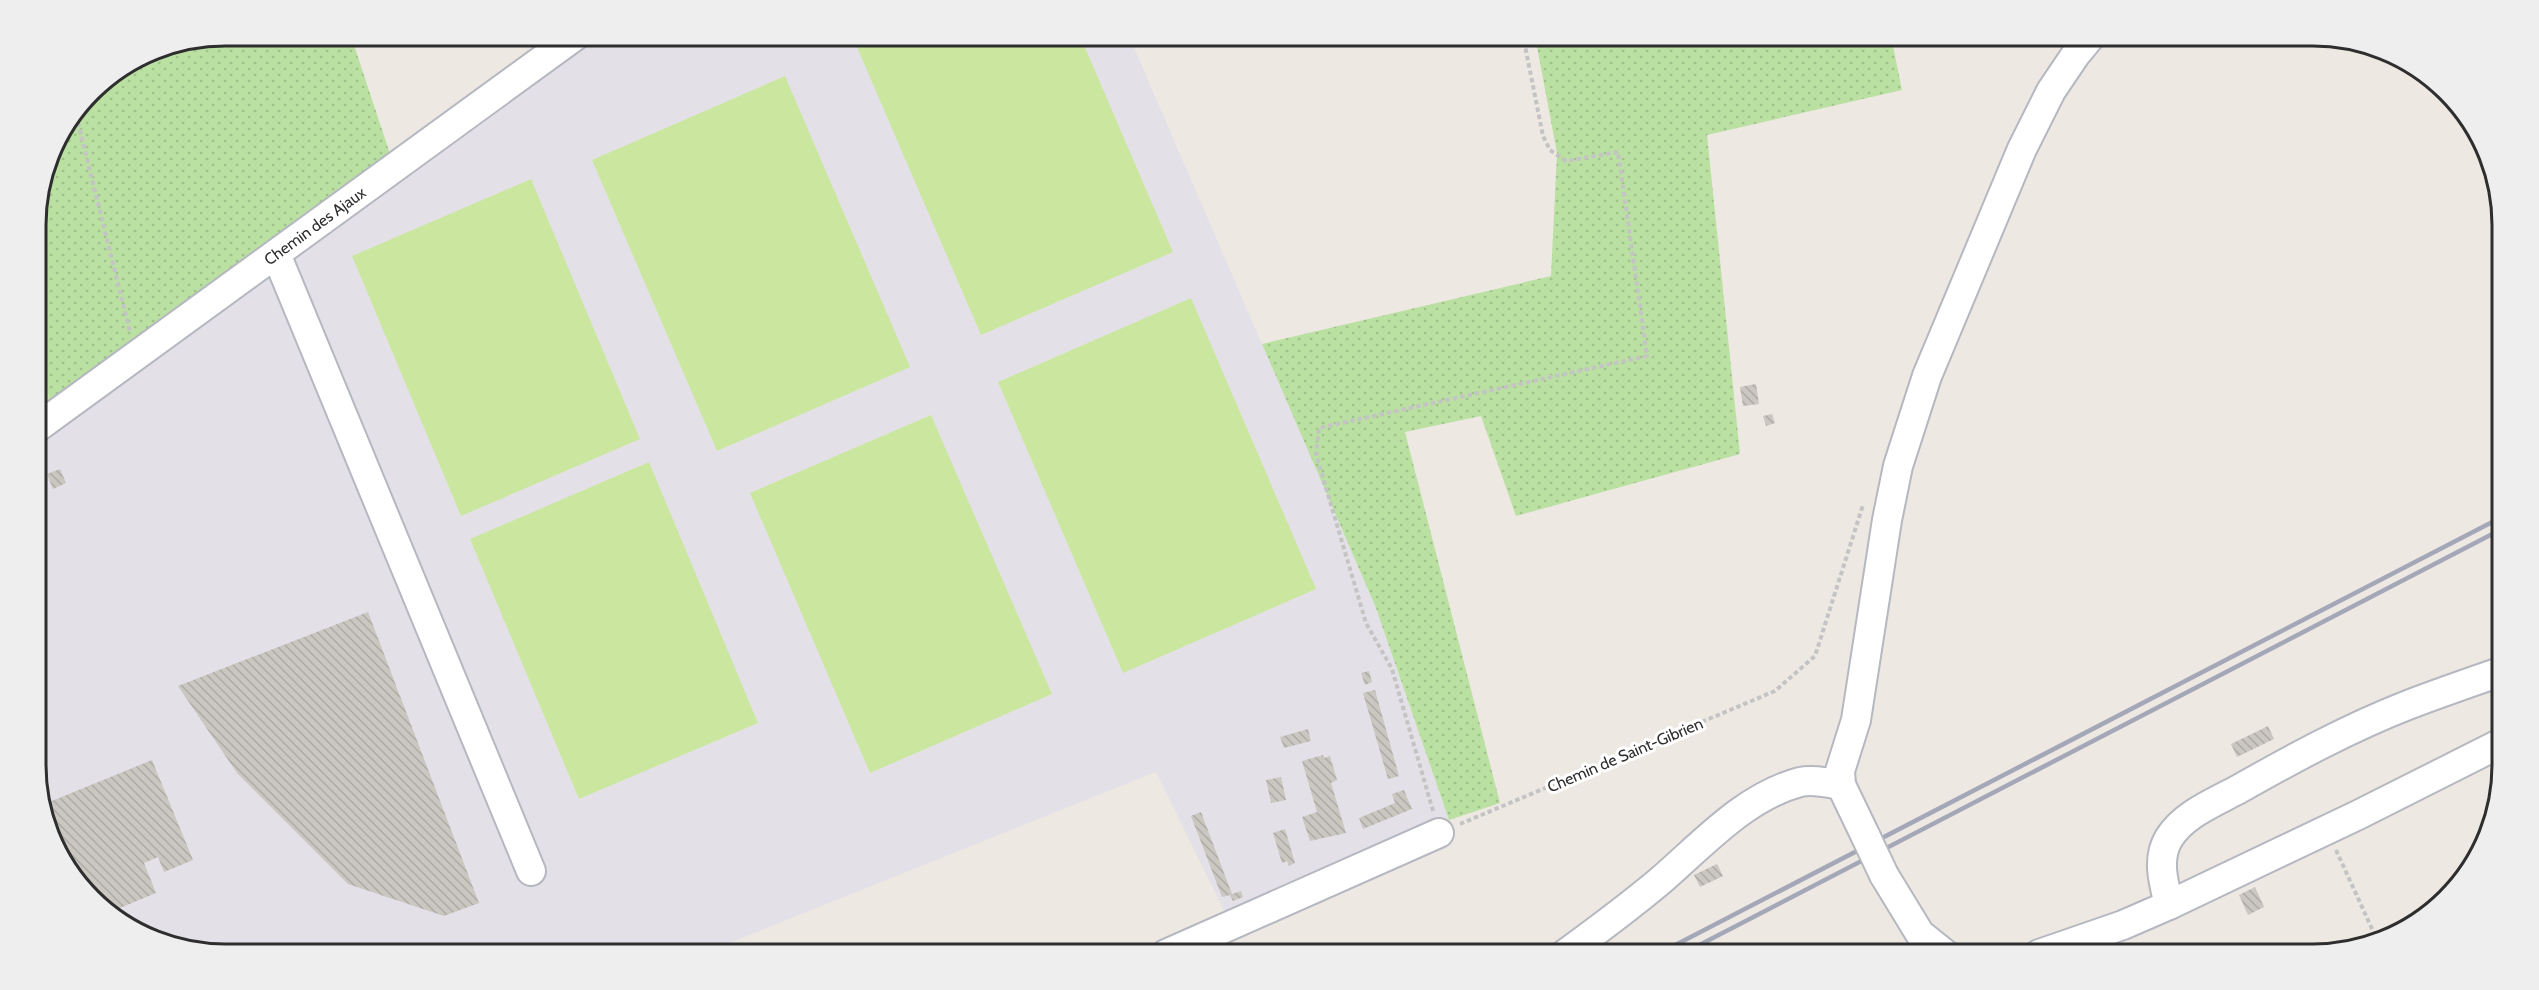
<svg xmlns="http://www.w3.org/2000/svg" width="2539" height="990" font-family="Cabin,sans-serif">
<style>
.industrial{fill:#e3e1e7}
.park{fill:url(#park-dots)}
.pitch{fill:#cbe79f}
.building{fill:url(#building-back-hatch)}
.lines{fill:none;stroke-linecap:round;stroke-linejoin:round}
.minor-casing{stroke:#b5b8c0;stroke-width:32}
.path{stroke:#c4c4c4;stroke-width:4;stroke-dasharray:4.5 3;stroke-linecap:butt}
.minor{stroke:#fff;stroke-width:28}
.rail{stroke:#a4a7b7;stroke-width:4.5}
.minor-bridge-casing{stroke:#b5b8c0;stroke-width:32;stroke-linecap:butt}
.minor-bridge{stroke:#fff;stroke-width:28}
.labels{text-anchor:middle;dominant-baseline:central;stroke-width:6;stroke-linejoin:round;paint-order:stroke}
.street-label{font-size:16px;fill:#2e2e2e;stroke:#fff}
.rim{fill:none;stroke:#2e2e2e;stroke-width:3}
</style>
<defs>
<pattern id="park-dots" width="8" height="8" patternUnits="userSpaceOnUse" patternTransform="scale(1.5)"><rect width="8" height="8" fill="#bae1a2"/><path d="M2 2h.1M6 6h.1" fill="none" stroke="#a0c18c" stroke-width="1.8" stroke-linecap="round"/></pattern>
<pattern id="building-back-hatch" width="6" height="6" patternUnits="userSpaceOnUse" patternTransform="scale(1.5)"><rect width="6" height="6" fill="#cac6c0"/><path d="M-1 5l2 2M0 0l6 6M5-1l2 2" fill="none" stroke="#aeaaa5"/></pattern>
</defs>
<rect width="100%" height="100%" fill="#eee8e2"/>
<polygon class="industrial" points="580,36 1129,36 1376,608 1449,820 1227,917 1156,772 702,954 226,954 165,944 83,889 40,801 38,427"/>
<g class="park">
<polygon points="226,36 351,36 395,169 50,403 37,341 36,213 56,142 100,83 154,50"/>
<polygon points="1535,36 1891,36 1902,90 1707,135 1740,454 1516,516 1481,416 1405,432 1500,803 1449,820 1376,608 1262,344 1551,276 1557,153"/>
</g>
<g class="pitch">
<polygon points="877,36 1080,36 1173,252 981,335 856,45"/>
<polygon points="785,76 910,367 717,451 592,160"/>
<polygon points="531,179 640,439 461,516 352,256"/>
<polygon points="1191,298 1316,589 1123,673 998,382"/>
<polygon points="37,341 50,403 38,412"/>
<polygon points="931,415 1052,694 870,773 750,493"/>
<polygon points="649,462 758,723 579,799 470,539"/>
</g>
<g class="building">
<polygon points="1756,384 1759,404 1743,406 1740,387"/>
<polygon points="1772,414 1775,423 1766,426 1763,416"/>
<polygon points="60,469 66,483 53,489 47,474"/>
<polygon points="368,612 479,903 444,916 348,884 237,773 178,686"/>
<polygon points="1369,671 1372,682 1365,685 1361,673"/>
<polygon points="1375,690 1399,776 1388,779 1363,693"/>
<polygon points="2268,726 2274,739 2237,757 2231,744"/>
<polygon points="1308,729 1311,741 1284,748 1280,737"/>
<polygon points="1323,755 1324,758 1330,756 1337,780 1331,783 1346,833 1310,841 1302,817 1317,812 1302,761"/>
<polygon points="152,760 193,860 164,872 158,857 144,863 156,893 115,910 83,889 42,805"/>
<polygon points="1281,777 1286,800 1271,803 1266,780"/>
<polygon points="1404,790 1412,809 1363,829 1359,818 1395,803 1392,794"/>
<polygon points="1201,812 1232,894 1241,891 1243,897 1233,901 1230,895 1222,897 1191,816"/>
<polygon points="1285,829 1295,863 1289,866 1287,861 1282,863 1273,833"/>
<polygon points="1717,864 1723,876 1700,887 1694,875"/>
<polygon points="2255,887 2264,907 2248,915 2239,895"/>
</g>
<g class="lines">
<g class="minor-casing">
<g id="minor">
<polyline points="276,254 531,871"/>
<polyline points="38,427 575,36"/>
<polyline points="1841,785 1840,771 1856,720 1887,520 1898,466 1927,376 2022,149 2051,91 2076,54 2091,36"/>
<polyline points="1884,875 1920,934 1945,954"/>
<path d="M2169 905C2164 884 2156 859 2169 838 2184 814 2215 802 2239 789 2294 758 2349 728 2408 705 2439 693 2471 682 2503 671"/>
<polyline points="1166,954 1439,833"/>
<path d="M1565 954C1598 930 1629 907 1660 881 1702 845 1744 797 1800 782 1813 779 1829 783 1841 785L1866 837"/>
<polyline points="2039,954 2123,925 2169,905 2358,815 2503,742"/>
</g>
</g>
<g class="path">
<polyline points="76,115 130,332"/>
<polyline points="1433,811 1392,669 1366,623 1316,454 1319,428 1647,356 1618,152 1566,161 1550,150 1543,136 1523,36"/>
<polyline points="1460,824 1775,691 1815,656 1863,505"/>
<polyline points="2336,850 2378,942"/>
</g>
<use href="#minor" class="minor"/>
<g class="rail">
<polyline points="1658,954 2502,517"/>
<polyline points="1682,954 2502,529"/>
</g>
<g class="minor-bridge-casing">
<polyline id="minor-bridge" points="1866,837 1884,875"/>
</g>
<use href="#minor-bridge" class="minor-bridge"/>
</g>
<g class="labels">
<g class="street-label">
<text transform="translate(315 226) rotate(-36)">Chemin des Ajaux</text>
<text transform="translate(1625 755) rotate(-23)">Chemin de Saint-Gibrien</text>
</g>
</g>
<path d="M0 0H2539V990H0ZM225 46H2313A179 179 0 0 1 2492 225V765A179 179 0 0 1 2313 944H225A179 179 0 0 1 46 765V225A179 179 0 0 1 225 46Z" fill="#eee" fill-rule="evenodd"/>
<path class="rim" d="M225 46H2313A179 179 0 0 1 2492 225V765A179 179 0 0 1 2313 944H225A179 179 0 0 1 46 765V225A179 179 0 0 1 225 46Z"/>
</svg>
